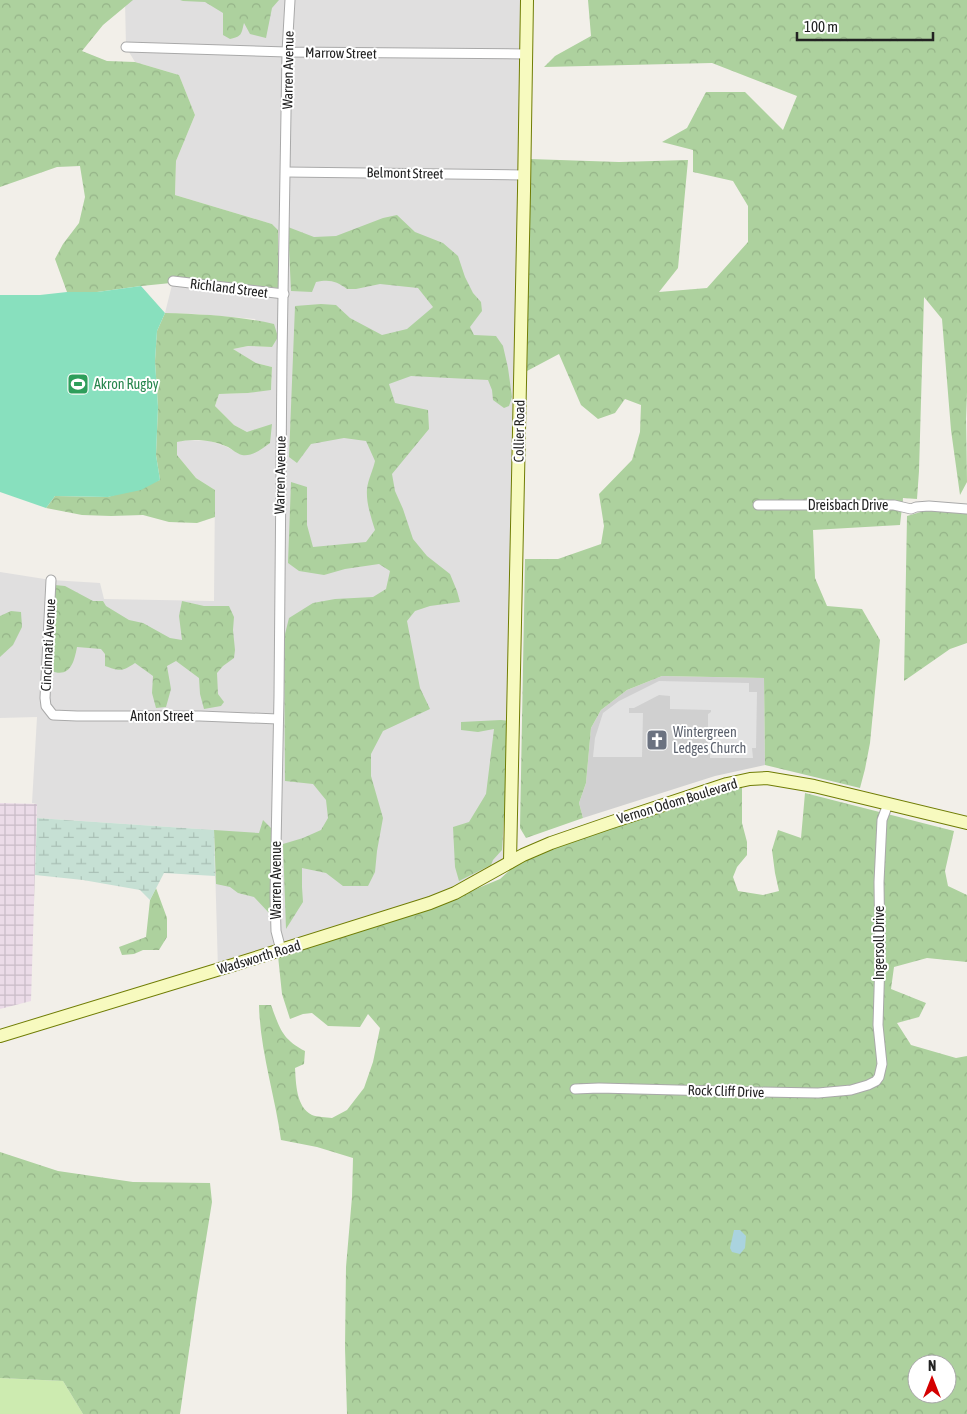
<svg xmlns="http://www.w3.org/2000/svg" width="967" height="1414" font-family="'Asap Condensed',sans-serif">
<style>
.residential{fill:#e0dfdf}
.industrial{fill:url(#industrial-grid)}
.religious{fill:#d0d0d0}
.grass{fill:#cdebb0}
.forest{fill:url(#forest-crowns);fill-rule:evenodd}
.wetland{fill:url(#wetland-marsh)}
.pitch{fill:#88e0be}
.parking{fill:#e2e2e2}
.water{fill:#aad3df}
.lines{fill:none;stroke-linecap:round;stroke-linejoin:round}
.street-casing{stroke:#a9a9a9;stroke-width:11}
.secondary-casing{stroke:#707d05;stroke-width:14}
.street{stroke:#fff;stroke-width:9}
.secondary{stroke:#f7fabf;stroke-width:12}
.labels{text-anchor:middle;dominant-baseline:central;stroke-width:4;stroke-linejoin:round;paint-order:stroke}
.street-label{font-size:14px;fill:#222;stroke:#fff}
.leisure-label{font-size:14px;fill:#27864d;stroke:#fff;text-anchor:start}
.worship-label{font-size:14px;fill:#5b616d;stroke:#fff;text-anchor:start}
</style>
<defs>
<pattern id="industrial-grid" width="8" height="8" patternUnits="userSpaceOnUse" patternTransform="scale(1.25)"><rect width="8" height="8" fill="#ebdbe8"/><path d="M0 4h8M4 0v8" fill="none" stroke="#c9bcc7"/></pattern>
<pattern id="forest-crowns" width="20" height="18" patternUnits="userSpaceOnUse" patternTransform="scale(1.25)"><rect width="20" height="18" fill="#add19e"/><path d="M2 6a3 3 0 1 1 6 0M12 15a3 3 0 1 1 6 0" fill="none" stroke="#95b388"/></pattern>
<pattern id="wetland-marsh" width="20" height="14" patternUnits="userSpaceOnUse" patternTransform="scale(1.25)"><rect width="20" height="14" fill="#c6e0d4"/><path d="M1 5h8M5 5V1M11 12h8M15 12V8" fill="none" stroke="#aac0b6"/></pattern>
</defs>
<rect width="100%" height="100%" fill="#f2efe9"/>
<polygon class="residential" points="125,0 527,0 510,862 455,893 218,970 214,830 37,818 37,804 32,803 37,717 0,718 0,572 51,580 100,583 104,599 214,601 215,490 196,478 177,455 177,442 186,440 210,441 225,446 242,455 247,432 234,425 215,406 219,394 248,393 271,389 272,367 256,363 232,349 248,346 272,347 255,319 196,314 165,313 173,281 284,294 285,234 278,230 272,224 175,195 176,161 195,115 179,75 135,62 126,47"/>
<polygon class="industrial" points="0,803 37,804 31,1001 0,1009"/>
<polygon class="religious" points="662,676 764,678 765,765 715,776 583,818 579,803 586,783 591,728 601,710 627,690"/>
<polygon class="grass" points="0,1378 63,1381 83,1414 0,1414"/>
<g class="forest">
<polygon points="0,0 133,0 103,25 82,51 107,61 135,62 179,75 195,115 176,161 175,195 272,224 278,230 278,288 201,280 141,286 97,292 67,292 55,259 63,244 79,223 85,197 80,166 57,167 0,187"/>
<path d="M180 0H279L272 8 266 38 250 34 244 23C241 35 242 36 230 39L223 35V13L205 2 183 1Z"/>
<polygon points="588,0 967,0 967,392 966,419 967,482 960,495 951,430 942,319 924,297 919,471 917,499 903,498 900,525 813,530 815,578 827,606 862,609 880,640 870,743 865,769 860,788 765,765 764,678 662,676 627,690 601,710 591,728 586,783 579,803 583,818 526,838 520,828 525,559 558,559 601,544 604,526 599,494 632,460 640,432 641,405 625,399 615,413 598,419 581,405 559,354 527,371 530,159 619,162 688,160 678,268 659,292 707,288 748,242 748,206 733,181 693,172 693,150 662,142 687,128 706,92 745,92 783,130 797,96 712,63 544,67 555,56 591,36"/>
<path d="M397 215 415 232 443 243 458 256 465 277 473 293 481 302 482 311 470 327 474 335 496 336 503 346 508 368 512 397 509 406 504 408 493 400 492 390 488 380 411 376 389 384 395 403 428 410 429 429 392 474 395 491 403 509 413 539 427 556 450 574 457 591 460 602 430 606 415 611 407 621 420 688 430 709 383 731 371 754V776L383 818 377 851 375 872 368 886H343L326 873 302 868V887L303 902 286 929 283 844 303 838 321 830 328 818 326 800 313 784 285 781 284 638 289 618 313 603 335 599 373 597 386 589 390 571 379 564 345 569 324 575 299 571 288 563 291 482 307 487V525L313 547 366 542 375 530C371 517 366 503 367 489 368 480 373 470 375 461L366 441 344 438 311 444 297 463 289 457 295 306 321 304 336 305 350 318 382 335 407 329 433 307 418 288 380 284 356 289H347C337 281 329 279 316 282L312 292 291 291 288 227 314 237 336 236 383 218Z"/>
<path d="M165 313C201 314 239 316 274 324L278 337 272 347 248 346 233 349 256 363 272 367 271 390 248 393 219 394 215 406 234 425 247 432 272 424 270 443C263 448 252 457 242 455 237 454 232 449 228 447 213 440 193 438 177 442V455L196 478 215 490V517L197 523 169 522 143 515 111 516 82 515 46 508 55 496 108 497 160 480 156 455 158 407 155 361 157 331Z"/>
<polygon points="924,511 967,511 967,643 950,649 904,681 907,516"/>
<path d="M55 585 65 586 93 601H103L106 606 129 620 143 623 170 638 182 640 179 616 182 601 204 606H229L234 617 233 630 235 650 234 658 223 666 217 673 218 694 224 702 221 706 204 709 200 694 199 678 176 661 167 666 171 689 166 707 156 708 152 693 153 676 135 663C122 672 119 671 105 666V654L101 649 77 647C74 663 70 678 51 671Z"/>
<polygon points="11,611 21,612 22,627 13,645 0,657 0,616"/>
<polygon points="501,720 510,721 502,850 493,860 491,865 459,881 455,867 453,827 469,822 486,794 494,729 478,732 461,730 461,722"/>
<path d="M742 781V823L747 842V855L737 867 733 877 738 891 763 895 779 891 775 873 772 850 778 830 801 838 805 793 954 831 945 871 948 886 967 895V962L927 958 894 967 891 989 926 1003 919 1017 897 1023 911 1045 956 1058 967 1056V1414H347L345 1348 346 1267 352 1197 353 1158 317 1147 281 1140C275 1095 260 1051 259 1005H271C280 1029 282 1039 305 1051L304 1064 295 1068C296 1083 296 1107 312 1115 317 1117 326 1117 332 1118L347 1110 364 1088 373 1062 380 1028 368 1014 360 1027 328 1026 312 1013 303 1014 290 1019 282 994 278 956 442 903 500 879 520 861 568 837ZM917 1364H947V1394H917Z"/>
<polygon points="263,820 273,830 270,906 270,914 254,897 238,893 230,887 216,884 214,830 259,833"/>
<polygon points="156,888 167,918 167,937 159,950 143,950 134,954 122,955 119,947 146,937 150,900"/>
<polygon points="0,1152 58,1171 133,1182 210,1183 212,1202 197,1295 180,1414 83,1414 63,1381 0,1378"/>
</g>
<polygon class="wetland" points="37,818 214,830 215,876 164,873 150,900 140,890 83,880 35,875"/>
<polygon class="pitch" points="141,286 165,313 157,331 155,361 158,407 156,455 160,480 141,490 108,497 55,496 46,508 0,492 0,295 40,295 67,292 97,292"/>
<polygon class="parking" points="659,681 749,683 749,692 757,692 756,748 752,748 753,758 710,758 710,745 708,744 708,714 711,712 711,710 670,709 670,696 659,695 634,708 629,708 629,713 643,713 642,757 593,757 595,738 603,713 619,701"/>
<polygon class="water" points="734,1230 740,1230 746,1236 745,1248 740,1254 732,1252 730,1248"/>
<g class="lines">
<g class="street-casing">
<g id="street">
<polyline points="126,47 287,52 526,54"/>
<polyline points="286,172 524,175"/>
<polyline points="173,281 284,294"/>
<polyline points="758,505 894,505 911,509 916,507 929,506 967,509"/>
<polyline points="51,580 45,698 46,706 53,715 77,716 200,716 278,719"/>
<polyline points="281,950 276,931 275,897 279,696 282,356 287,52 290,0"/>
<polyline points="575,1089 599,1088 755,1092 818,1093 851,1090 868,1085 876,1081 879,1077 882,1064 878,1025 880,958 879,882 882,820 888,804"/>
</g>
</g>
<g class="secondary-casing">
<g id="secondary">
<polyline points="510,862 524,191 527,0"/>
<polyline points="0,1036 233,965 430,903 455,893 523,855 551,843 609,823 727,784 750,779 767,778 814,786 967,823"/>
</g>
</g>
<use href="#street" class="street"/>
<use href="#secondary" class="secondary"/>
</g>
<defs>
<g id="stadium-square" transform="scale(1.125)"><rect x="-9" y="-9" width="18" height="18" rx="4" fill="#2e9e5b" stroke="#fff"/><path d="M0-5a6.5 5 0 1 0 0 10a6.5 5 0 1 0 0-10ZM-3.5-1.8h7v3.6h-7Z" fill="#fff"/></g>
<g id="church-square" transform="scale(1.125)"><rect x="-9" y="-9" width="18" height="18" rx="4" fill="#6b7280" stroke="#fff"/><path d="M-1.2-6h2.4v3.5h3.3v2.4h-3.3V6h-2.4V-.1h-3.3v-2.4h3.3Z" fill="#fff"/></g>
</defs>
<g fill-rule="evenodd">
<use href="#stadium-square" x="78" y="384"/>
<use href="#church-square" x="657" y="740"/>
</g>
<g class="labels">
<g class="street-label">
<text transform="translate(341 53) rotate(1)">Marrow Street</text>
<text transform="translate(288 70) rotate(-89)">Warren Avenue</text>
<text transform="translate(405 173) rotate(1)">Belmont Street</text>
<text transform="translate(229 288) rotate(7)">Richland Street</text>
<text transform="translate(519 431) rotate(-89)">Collier Road</text>
<text transform="translate(280 475) rotate(-89)">Warren Avenue</text>
<text x="848" y="505">Dreisbach Drive</text>
<text transform="translate(48 645) rotate(-87)">Cincinnati Avenue</text>
<text x="162" y="716">Anton Street</text>
<text transform="translate(677 801) rotate(-17)">Vernon Odom Boulevard</text>
<text transform="translate(276 880) rotate(-90)">Warren Avenue</text>
<text transform="translate(879 943) rotate(-90)">Ingersoll Drive</text>
<text transform="translate(259 957) rotate(-17)">Wadsworth Road</text>
<text transform="translate(726 1091) rotate(2)">Rock Cliff Drive</text>
</g>
<g class="leisure-label">
<text x="94" y="384">Akron Rugby</text>
</g>
<g class="worship-label">
<text x="673" y="732">Wintergreen<tspan x="673" dy="16">Ledges Church</tspan></text>
</g>
</g>
<g transform="translate(932 1379)"><circle r="24" fill="#ffffff" stroke="#a7a7a7"/>
<path d="M0-4L9 19L0 12L-9 19Z" fill="#d40000"/>
<text y="-8" font-size="14" font-weight="bold" text-anchor="middle" fill="#222222">N</text>
</g>
<path d="M797 32v8h136v-8" fill="none" stroke="#222222" stroke-width="2.5"/>
<text x="804" y="32" font-size="15" fill="#222222" stroke="#ffffff" stroke-width="4" paint-order="stroke">100 m</text>
</svg>
